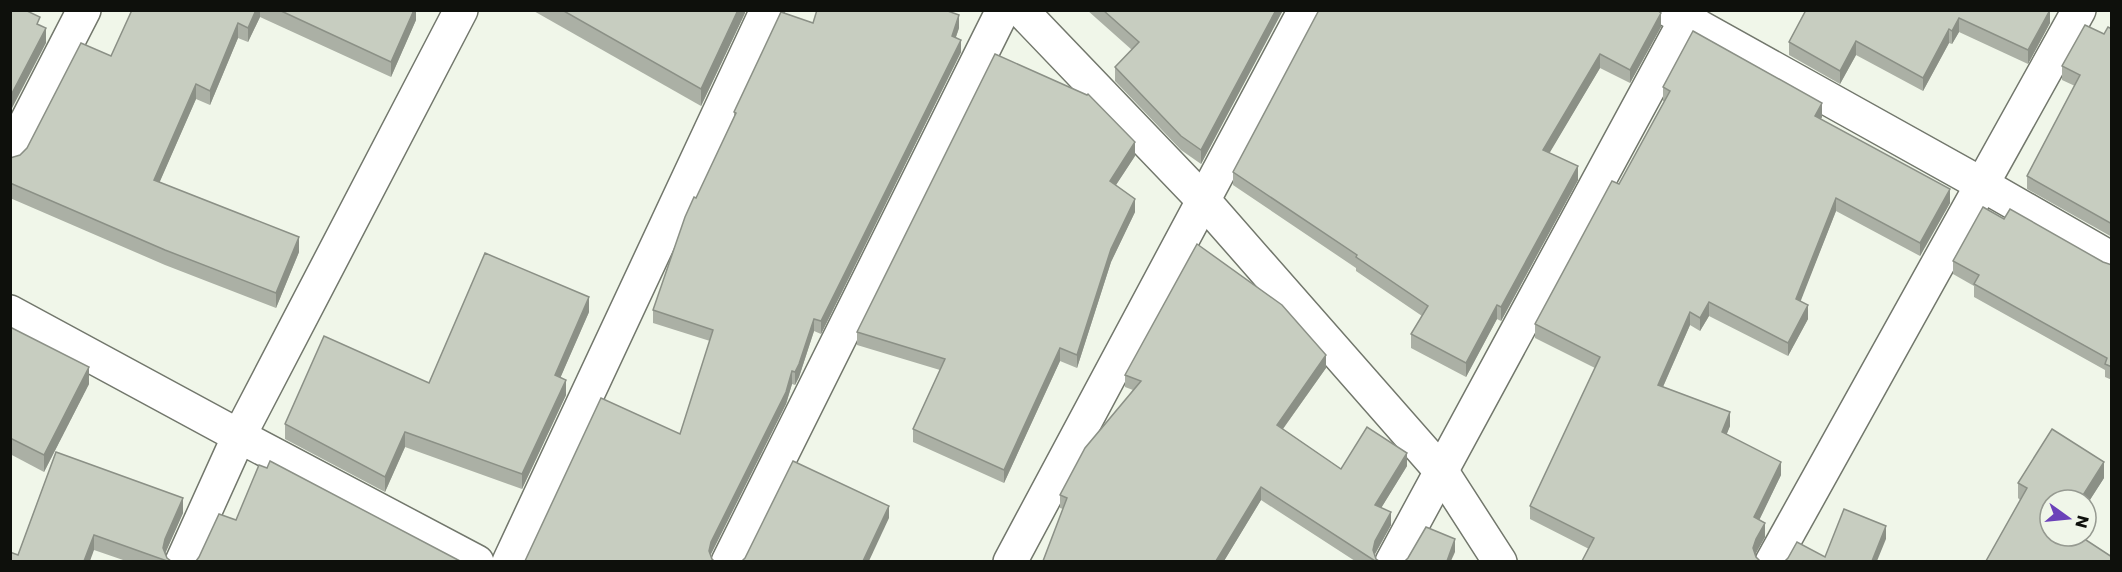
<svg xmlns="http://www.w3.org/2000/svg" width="2122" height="572" font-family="Poppins,sans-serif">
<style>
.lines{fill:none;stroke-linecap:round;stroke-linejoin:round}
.street-casing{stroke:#72776c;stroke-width:36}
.street{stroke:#fff;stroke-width:33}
.wall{fill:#abb0a5}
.shaded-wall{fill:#8b9086}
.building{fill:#c7cdc0;stroke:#8b9086;stroke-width:1.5}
</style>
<rect width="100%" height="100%" fill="#f0f6e9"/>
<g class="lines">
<g class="street-casing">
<g id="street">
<polyline points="1021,10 1204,201 1442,472 1500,562"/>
<polyline points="1669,10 1983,185 2112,259"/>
<polyline points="10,154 84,10"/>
<polyline points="10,312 239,436 477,562"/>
<polyline points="182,562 239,436 461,10"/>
<polyline points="509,562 767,10"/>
<polyline points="728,562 1003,10"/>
<polyline points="1010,562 1305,10"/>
<polyline points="1392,562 1691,10"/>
<polyline points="1772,562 2079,10"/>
</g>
</g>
<use href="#street" class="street"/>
</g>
<g class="wall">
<polygon points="132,10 416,10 416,20 391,77 260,17 248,42 238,38 210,105 196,99 159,183 299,252 276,308 165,265 10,198 10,158 20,155 111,56"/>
<polygon points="532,10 745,10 745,13 701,106"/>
<polygon points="1087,10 1283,10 1201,164 1181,150 1115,81 1115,67 1132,50"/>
<polygon points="1806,10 2050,10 2050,23 2028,64 1959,32 1952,44 1949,43 1923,91 1856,55 1840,84 1789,55 1789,42"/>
<polygon points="813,23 959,28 956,37 961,52 821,334 814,331 799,377 795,385 792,384 786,404 711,554 712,559 525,561 680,434 710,341 653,323 653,310 696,198 734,117 734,112"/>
<polygon points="1661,27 1630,83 1600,68 1549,153 1578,180 1501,321 1497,319 1466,377 1411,348 1411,334 1422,316 1356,271 1356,268 1233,185 1233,172"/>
<polygon points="2112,29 2112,237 2027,189 2027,176 2075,86 2062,80 2062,66"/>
<polygon points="1663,87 1822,117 1821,119 1950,203 1920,256 1836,211 1800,301 1808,319 1788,356 1709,316 1700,331 1690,325 1663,387 1730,426 1726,435 1781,475 1759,520 1765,537 1755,555 1589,549 1530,519 1530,506 1595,368 1535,338 1535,324 1619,184 1664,101 1663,101"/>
<polygon points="1135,156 1116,185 1135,212 1111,262 1077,368 1060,361 1004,483 913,442 913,429 940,370 857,345 857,332"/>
<polygon points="2004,219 2103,262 2111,265 2112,380 2105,377 2105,370 1974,297 1974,286 1953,274 1953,261"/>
<polygon points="589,312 560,378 566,395 522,489 405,447 385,492 285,439 285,424 429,383"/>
<polygon points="10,327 89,384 44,472 10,454"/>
<polygon points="1326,368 1283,429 1341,469 1407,466 1381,508 1391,525 1375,554 1376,559 1379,561 1355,561 1261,500 1224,561 1043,561 1063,509 1060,508 1060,495 1133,390 1125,387 1125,375"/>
<polygon points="56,452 183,513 165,553 167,558 171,561 126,561 94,550 18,555"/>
<polygon points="2104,478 2086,506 2086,500 2050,536 2020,500 2018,498 2018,483"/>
</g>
<g class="shaded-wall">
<polygon points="256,10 260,10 260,17 248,42 248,28"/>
<polygon points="414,10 416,10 416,20 391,77 391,62"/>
<polygon points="738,10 745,10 745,13 701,106 701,89"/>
<polygon points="1276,10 1283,10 1201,164 1201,150"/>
<polygon points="2050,10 2050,23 2028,64 2028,50"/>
<polygon points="1661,13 1661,27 1630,83 1630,70"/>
<polygon points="959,15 959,28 952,48 952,36"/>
<polygon points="1959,18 1959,32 1952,44 1952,31"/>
<polygon points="238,23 238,38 210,105 210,91"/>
<polygon points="46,28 46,43 10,112 10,97"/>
<polygon points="1949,29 1949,43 1923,91 1923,78"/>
<polygon points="961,40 961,52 821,334 821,321"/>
<polygon points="1856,41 1856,55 1840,84 1840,71"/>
<polygon points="1600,54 1600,68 1543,164 1543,150"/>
<polygon points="196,84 196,99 154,195 154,180"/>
<polygon points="1822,103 1822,117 1815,129 1815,116"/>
<polygon points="1135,142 1135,156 1110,194 1110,181"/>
<polygon points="1578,166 1578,180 1501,321 1501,307"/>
<polygon points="1950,189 1950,203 1920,256 1920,243"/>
<polygon points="1836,198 1836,211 1796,313 1796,299"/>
<polygon points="1135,199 1135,212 1111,262 1077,368 1077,355 1111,249"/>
<polygon points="299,237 299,252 276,308 276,293"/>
<polygon points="589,297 589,312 555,390 555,375"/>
<polygon points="1709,302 1709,316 1700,331 1700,318"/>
<polygon points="1497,305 1497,319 1466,377 1466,363"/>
<polygon points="1808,305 1808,319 1788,356 1788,343"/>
<polygon points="1690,312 1690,325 1658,398 1658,385"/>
<polygon points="814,319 814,331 799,377 795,385 795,372"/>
<polygon points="1060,348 1060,361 1004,483 1004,470"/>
<polygon points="1326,355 1326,368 1277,437 1277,425"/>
<polygon points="89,367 89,384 44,472 44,455"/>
<polygon points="792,371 792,384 786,404 711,554 710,561 709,551 711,542"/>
<polygon points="566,380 566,395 522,489 522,474"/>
<polygon points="1730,412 1730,426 1722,446 1722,432"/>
<polygon points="405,432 405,447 385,492 385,477"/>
<polygon points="1407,453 1407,466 1375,518 1375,505"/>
<polygon points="1781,462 1781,475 1754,531 1754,517"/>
<polygon points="2104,462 2104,478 2086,506 2086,500 2080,500"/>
<polygon points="1261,487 1261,500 1224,561 1216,561"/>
<polygon points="183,498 183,513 165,554 163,548 165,539"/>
<polygon points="889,506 889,518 869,561 863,561"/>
<polygon points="1391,512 1391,525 1375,554 1373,561 1373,550 1375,541"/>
<polygon points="1765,523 1765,537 1756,553 1753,561 1753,548 1756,539"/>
<polygon points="1886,526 1886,539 1877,561 1872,561"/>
<polygon points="94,535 94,550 90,561 84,561"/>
<polygon points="1455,539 1455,552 1451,561 1447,561"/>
</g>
<g class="building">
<polygon points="10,10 25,10 40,17 37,24 46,28 10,97"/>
<polygon points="132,10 256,10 248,28 238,23 210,91 196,84 154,180 299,237 276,293 165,250 10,183 10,158 20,155 27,148 81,43 111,56"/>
<polygon points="279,10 414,10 391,62"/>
<polygon points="562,10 738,10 701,89"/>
<polygon points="817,10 945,10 959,15 952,36 961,40 821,321 814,319 799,364 795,372 792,371 786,392 711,542 709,551 712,559 714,561 525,561 601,398 680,434 713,330 653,310 685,217 694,197 696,198 736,113 734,112 781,12 813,23"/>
<polygon points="1103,10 1276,10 1201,150 1181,136 1115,67 1139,42"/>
<polygon points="1319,10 1657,10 1661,13 1630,70 1600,54 1543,150 1578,166 1501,307 1497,305 1466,363 1411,334 1428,306 1356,257 1357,255 1233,172"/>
<polygon points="1806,10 2050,10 2028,50 1959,18 1952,31 1949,29 1923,78 1856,41 1840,71 1789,42"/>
<polygon points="2085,25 2104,34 2108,27 2112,29 2112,224 2027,176 2080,75 2062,66"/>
<polygon points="1693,31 1822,103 1815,116 1950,189 1920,243 1836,198 1796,299 1808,305 1788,343 1709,302 1700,318 1690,312 1658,385 1730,412 1722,432 1781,462 1754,517 1765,523 1756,539 1753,548 1756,557 1760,561 1582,561 1594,538 1530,506 1600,357 1535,324 1612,181 1619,184 1670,91 1663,87"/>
<polygon points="995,54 1087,95 1088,94 1135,142 1110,181 1135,199 1111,249 1077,355 1060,348 1004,470 913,429 945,359 857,332"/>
<polygon points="1983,207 2004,219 2010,209 2103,262 2112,265 2112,367 2105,364 2107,358 1974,284 1979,275 1953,261"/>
<polygon points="1197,244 1282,305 1326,355 1277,425 1341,469 1367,427 1407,453 1375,505 1391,512 1375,541 1373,550 1376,559 1379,561 1375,561 1261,487 1216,561 1043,561 1067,498 1060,495 1085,448 1141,381 1125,375"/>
<polygon points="485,253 589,297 555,375 566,380 522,474 405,432 385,477 285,424 324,336 429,383"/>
<polygon points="10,327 89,367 44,455 10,438"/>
<polygon points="2052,429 2104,462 2080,500 2050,500 2050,536 2080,536 2112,557 2112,561 1986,561 2027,488 2018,483"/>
<polygon points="56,452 183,498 165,539 163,548 167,558 171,561 167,561 94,535 84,561 10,561 10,552 18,555"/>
<polygon points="270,461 460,561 196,561 199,557 219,514 236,520 259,465 267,468"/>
<polygon points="793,461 889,506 863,561 742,561 745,558"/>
<polygon points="1844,509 1886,526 1872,561 1785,561 1788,558 1797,542 1825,557"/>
<polygon points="1426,527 1455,539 1447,561 1405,561 1408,558"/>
</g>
<rect width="2122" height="572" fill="none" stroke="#0e100c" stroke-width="24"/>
<g transform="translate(2068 518) rotate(105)"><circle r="28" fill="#f0f6e9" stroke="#969a91" stroke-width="1.5"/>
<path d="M0-4.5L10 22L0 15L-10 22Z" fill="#6b41b9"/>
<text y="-9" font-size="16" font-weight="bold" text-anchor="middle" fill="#0e100c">N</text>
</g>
</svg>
